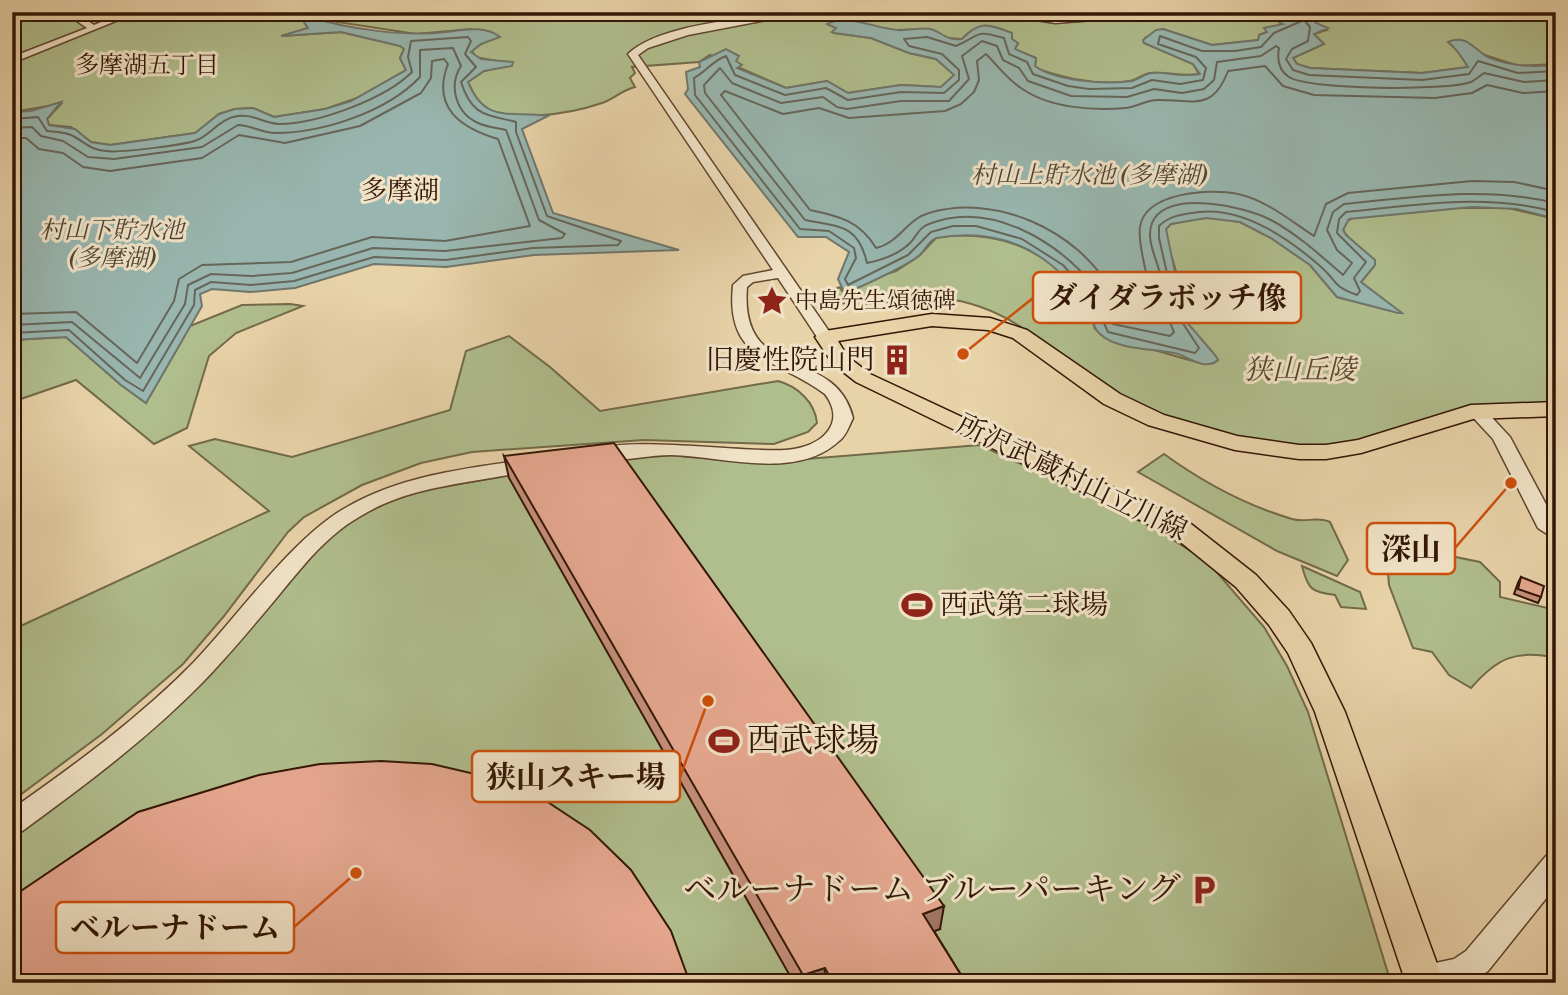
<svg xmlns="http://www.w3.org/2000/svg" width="1568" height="995" font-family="'Libre Bodoni','Noto Serif JP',serif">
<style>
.green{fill:#b0bd8c;stroke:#726a49;stroke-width:2}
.water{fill:#98b6af;stroke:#70766b;stroke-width:2}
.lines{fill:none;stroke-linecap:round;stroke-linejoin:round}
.shore{stroke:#66665a;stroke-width:2}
.minor-casing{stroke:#60452e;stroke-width:3}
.major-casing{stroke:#331606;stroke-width:3}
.minor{fill:#f0e2c6;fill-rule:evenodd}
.major{fill:#e8d2a8;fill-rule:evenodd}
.wall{fill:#c6907c;stroke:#331606;stroke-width:2}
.shaded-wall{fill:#a17665;stroke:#331606;stroke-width:2}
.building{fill:#e6a890;stroke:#331606;stroke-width:2}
.labels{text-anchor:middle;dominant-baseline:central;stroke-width:6;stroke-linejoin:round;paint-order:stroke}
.far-poi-label{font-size:23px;fill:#331606;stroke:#f0e2c6;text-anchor:start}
.far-neighbourhood-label{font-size:24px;fill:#331606;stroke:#f0e2c6}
.far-water-label{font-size:24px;font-style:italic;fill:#514639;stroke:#f0e2c6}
.far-quarter-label{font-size:26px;fill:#331606;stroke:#f0e2c6}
.poi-label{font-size:28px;fill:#331606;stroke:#f0e2c6;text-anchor:end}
.park-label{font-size:28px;font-style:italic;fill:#58482e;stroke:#f0e2c6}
.street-label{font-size:28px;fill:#331606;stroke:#f0e2c6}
.near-poi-label{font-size:33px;fill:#331606;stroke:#f0e2c6;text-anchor:start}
.leader{fill:none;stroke:#cd4f0b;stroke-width:2.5}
.callout-dot{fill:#cd4f0b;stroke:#f0e2c6;stroke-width:2.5}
.callout{fill:#f0e2c6;stroke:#cd4f0b;stroke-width:2.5}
.callout-label{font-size:30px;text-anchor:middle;font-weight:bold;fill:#331606}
</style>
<rect width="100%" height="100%" fill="#e8d2a8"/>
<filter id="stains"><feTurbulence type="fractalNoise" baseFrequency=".00286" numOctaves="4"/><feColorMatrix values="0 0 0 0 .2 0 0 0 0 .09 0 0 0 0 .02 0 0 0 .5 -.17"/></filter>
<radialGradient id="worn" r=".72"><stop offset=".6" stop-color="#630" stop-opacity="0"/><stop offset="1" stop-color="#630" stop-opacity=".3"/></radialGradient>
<g class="green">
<path d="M12 12H976L1052 23 1116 19 1102 12H1177L1187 16 1207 12H1539L1532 14 1556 23V64L1519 66 1450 44 1460 51 1468 67 1422 73 1310 68 1297 64 1293 58 1324 44 1314 34 1327 30 1302 13 1274 18 1283 25 1265 28 1267 32 1259 35V40L1212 45 1163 29 1145 38 1144 43 1193 64 1199 74C1180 77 1166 71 1150 73 1143 74 1137 80 1130 81 1098 86 1067 79 1038 69L1035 66 1036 58 1014 49 1018 44 1012 39V33C992 27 976 22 962 39L946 38 930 29 895 30 834 21 829 25 837 28 832 32 834 33 871 38 909 53 936 59 955 75 941 87 901 85 848 93 827 81 786 88 710 55 699 62 632 67 635 73 630 78 635 87C622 90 614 99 602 103 570 114 509 124 479 105L468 82 484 71 513 64 475 57 472 50 486 41 471 29 416 34 305 17 302 19 308 28 282 36 341 32 401 46 404 49 400 58 406 70 357 98 325 109 274 117 253 108 235 109 219 114 196 133 110 145 91 142 71 127 49 125 47 119 61 104 12 112Z"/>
<path d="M1456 208H1508L1556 219V409L1471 412 1361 446 1299 452 1156 420 1020 334 1021 327C998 312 969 301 941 298 900 294 871 313 829 300L828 292 840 287 842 291 852 293 871 279 896 271 919 256 936 238C1003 226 1077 259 1095 329L1151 349 1203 364 1214 363 1218 360C1210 346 1194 336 1186 321 1177 306 1179 289 1176 272 1173 258 1166 245 1166 229L1171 224 1195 219 1215 217 1240 222 1271 238 1310 265 1337 297 1401 313 1361 282 1375 265C1368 249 1351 245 1343 230L1347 221 1353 218Z"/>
<polygon points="290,304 303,306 236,333 209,356 187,428 154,444 76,380 12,402 12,340 66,337 121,385 146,403 190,326 242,305"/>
<path d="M509 336 550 367 600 411 778 381C797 386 815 402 817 423L808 432 774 444 644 440 472 452 421 463 362 485 304 517 288 532 224 616 183 664 102 734 12 801V630L269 511 189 446 215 439 292 457 450 410 466 351Z"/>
<polygon points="980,445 1114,507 1167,536 1208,562 1264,627 1287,666 1308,712 1391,983 12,983 12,833 320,545 358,514 402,494 590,461 669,455 757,463"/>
<path d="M1164 454C1204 483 1245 505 1292 519 1305 523 1318 516 1330 522L1348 560 1337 576 1277 551 1138 472Z"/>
<path d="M1431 535 1438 541 1446 555 1480 562 1500 582V597L1556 610V658C1516 649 1497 658 1471 688L1449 675 1432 652 1413 648 1389 585 1387 560Z"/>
<path d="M1302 566 1360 592 1366 609 1341 607 1335 595C1312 592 1308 590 1302 566Z"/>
</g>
<g class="water">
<path d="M1305 13 1316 23 1328 28 1314 34 1324 44 1293 58 1297 64 1310 68 1422 73 1468 67C1462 58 1458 50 1448 42 1468 33 1475 52 1490 58 1512 66 1533 68 1556 64V219L1517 209 1472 207 1349 219 1343 230 1346 235 1375 260V265L1361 282 1402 313H1398L1337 297 1310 265 1271 238 1240 222 1206 218 1171 224 1166 229 1185 320 1215 355 1218 360C1213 364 1209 365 1203 364 1194 362 1186 357 1178 354 1155 348 1118 351 1100 334 1091 327 1094 315 1089 305 1084 296 1074 288 1067 280 1032 242 987 229 936 238 927 242 925 252 917 257 909 264 851 293 844 292L838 279 849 252 826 237H798L685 94 688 89 686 72 700 67 699 62 726 49 739 56 736 61 742 65 737 68 786 88 827 81 848 93 901 85 941 87 954 75 936 59 909 53 871 38 834 33 832 32 836 28 827 24C846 13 877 29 898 30 908 31 921 27 931 29 943 33 947 41 962 39 980 20 988 24 1012 33V39L1018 43 1015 49 1036 58 1035 66C1055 81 1106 85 1131 81 1138 80 1144 74 1151 73 1167 71 1181 78 1200 74L1193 64 1144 43 1143 40 1156 30 1163 29 1212 45 1258 40 1259 35 1267 32 1264 28 1283 24 1274 18Z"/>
<path d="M309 17C349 29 405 37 446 32 463 30 485 25 500 37L481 44 471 52 481 59 513 62 512 66 484 71 468 82C486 125 510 110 548 116L522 129 553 213 679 250 534 255 446 267 374 264 295 288 250 292 212 289 200 294 202 306 146 403 121 385 66 337 12 340V112L31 111 61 102 47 119 49 125 75 129 91 142 110 145 195 133 219 114 235 109 253 108 274 117 325 109 351 101 406 70 400 58 404 49 400 46 341 32 281 36 308 28 302 19Z"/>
</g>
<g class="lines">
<g class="shore">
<path d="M1556 71 1518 73 1478 61 1469 74 1422 80 1309 75 1293 70 1286 59 1292 49 1308 41 1310 27 1304 20 1274 33 1261 47 1235 51H1202L1160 36 1158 44 1196 57 1206 68 1203 80 1180 84 1152 80 1132 88 1089 89 1068 86 1033 74 1027 62 1009 54 1004 38C973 29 982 35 956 46L927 37 904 39 909 46 942 54 959 70V80L944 93 901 92 848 100 826 88 785 95 735 75 726 56C712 61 707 71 694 78L695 95 800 229 829 231 854 248 856 258 845 279 848 285 908 255 931 232 953 226H976L1022 239 1063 265 1093 299 1108 332 1195 353 1199 348 1176 313 1159 238V226C1170 215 1184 214 1199 212 1244 207 1288 238 1320 266 1339 282 1330 285 1357 295L1360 291 1354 278 1366 262 1337 233 1339 219 1346 212C1420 205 1483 193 1556 212"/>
<path d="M1556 80 1524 82 1484 73C1480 76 1475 80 1471 82 1446 91 1309 90 1289 77 1278 70 1277 59 1279 48L1276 46 1261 56 1217 62 1214 80 1204 89 1182 93 1154 89 1127 97 1071 96 1028 81 1019 68 1003 60 997 46 982 41 962 56 969 79 949 101H901L847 109 837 107 823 97 781 103 732 83 720 68 704 85 705 93 805 220C839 227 858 224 867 263 882 260 899 254 910 243 917 236 919 227 929 224 989 200 1056 240 1094 286 1103 297 1103 313 1113 324L1170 336 1174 332C1164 312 1165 291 1159 270 1155 255 1146 239 1152 223 1167 188 1246 207 1271 220 1297 234 1320 255 1343 275L1352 263 1337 250 1327 230 1333 212 1344 204C1416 197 1485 186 1556 203"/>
<path d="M1556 91 1523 93 1487 85 1472 93 1435 98 1314 95 1283 86 1265 66 1228 71C1212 113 1192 99 1157 100 1146 100 1137 107 1126 108 1092 111 1049 108 1021 88 1007 79 997 65 986 54L977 61 979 80 974 92 961 104 945 111 849 118 819 108 783 114 725 91 721 95 810 210C839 216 860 221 876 248 899 243 907 219 929 213 995 193 1077 230 1111 290 1115 298 1116 308 1119 316L1153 322 1157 318C1153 298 1137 245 1140 227 1145 192 1211 188 1238 194 1266 200 1291 221 1314 236L1326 204 1348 193 1472 181 1514 182 1556 191"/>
<path d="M12 119 38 117 47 131C55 132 66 132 73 136 86 143 91 150 106 151 119 153 186 145 197 140 210 135 218 121 233 117 251 112 262 123 279 124 317 124 385 99 412 72L408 57 411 41 468 37 471 41 465 54 476 67 461 82C472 116 485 114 516 122V132L547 216 621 241 618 245 533 248 446 260 374 257 294 281 251 285 211 282 195 290 194 305 143 391 125 380 69 330 12 333"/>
<path d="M12 128 32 127 41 136 63 141 88 157 114 159 202 147 238 125C251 125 262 133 275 133 322 133 387 112 420 77V50L453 48 461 66C448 86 456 113 478 123 487 127 497 128 506 130L539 220 565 234 562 238 445 251 373 248 292 273 251 276 211 274 188 285 185 304 140 378 72 322 12 325"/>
<path d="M12 138H26L39 149 63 153 83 167 110 171 202 158 239 135 285 143 360 126 421 93 431 78 432 61 444 59 448 64C431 108 461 128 498 139L530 226 445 241 372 237 291 262 202 265 179 279 174 301 137 363 76 312 12 314"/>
</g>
<g class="minor-casing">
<g id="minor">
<polygon points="64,12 74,12 94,25 126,12 138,12 12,63 12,57 87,28"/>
<path d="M787 12H808L688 35 648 48 638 55 833 337 831 340H819L778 278 753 282 747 287C739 385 835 344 853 418 849 426 846 436 839 441 796 481 722 456 671 455 647 455 610 464 590 459L587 455C607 431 757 456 794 449 824 444 846 422 825 394 777 358 725 362 733 285L743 276 773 270 628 54C660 24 744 19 787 12Z"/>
<polygon points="993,12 1055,17 1197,12 1055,23"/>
<polygon points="1477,407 1483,408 1510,437 1556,523 1556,540 1538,528 1493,439 1468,412"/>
<path d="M531 459 538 461 540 465 538 469C476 484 414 483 359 517 326 536 303 566 279 595 254 625 229 655 202 683 147 739 84 786 21 832L12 835V809C76 764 139 718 194 662 238 616 293 537 347 507 403 475 468 468 531 459Z"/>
<polygon points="1556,853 1556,886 1488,971 1470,983 1410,983 1408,978 1412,968 1454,959 1466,951 1546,856"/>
</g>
</g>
<g class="major-casing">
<polygon id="major" points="932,314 990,318 1027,330 1120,394 1164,415 1237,436 1299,445 1326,445 1358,440 1471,405 1556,402 1556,416 1473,419 1361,453 1326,459 1299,459 1235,450 1148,425 1104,404 1013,338 988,330 932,326 838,341 847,356 870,374 1191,524 1256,575 1289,611 1311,643 1345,712 1444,983 1406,983 1315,712 1288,653 1269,625 1236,587 1173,536 856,382 833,364 815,337 825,331"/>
</g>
<use href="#minor" class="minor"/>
<use href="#major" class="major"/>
</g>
<g class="wall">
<polygon points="504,456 940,929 934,931 966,983 794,983 509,478"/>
<polygon points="1521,577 1541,597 1538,603 1514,594 1518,583"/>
</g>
<g class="shaded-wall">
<polygon points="944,906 940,929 920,937 923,914"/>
<polygon points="825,968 824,983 803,983 803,975"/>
</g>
<g class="building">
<polygon points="614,443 944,906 923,914 966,983 833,983 825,968 803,975 504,456"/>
<polygon points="1521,577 1544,586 1541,597 1518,589"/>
<polygon points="381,761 432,764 492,778 540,797 590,830 631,870 671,931 690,983 12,983 12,897 138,812 259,775 320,764"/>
</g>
<defs>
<g id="sight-bare" transform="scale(2.415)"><path d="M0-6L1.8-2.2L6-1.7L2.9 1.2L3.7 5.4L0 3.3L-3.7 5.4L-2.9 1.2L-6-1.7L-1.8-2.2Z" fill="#8f2418" stroke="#f0e2c6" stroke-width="2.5" paint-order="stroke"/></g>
<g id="building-bare" transform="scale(2.415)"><path d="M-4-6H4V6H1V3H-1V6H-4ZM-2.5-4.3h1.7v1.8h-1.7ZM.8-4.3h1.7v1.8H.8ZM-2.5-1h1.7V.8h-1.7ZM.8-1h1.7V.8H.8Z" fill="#8f2418" stroke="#f0e2c6" stroke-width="2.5" paint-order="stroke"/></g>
<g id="stadium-bare" transform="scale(2.415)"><path d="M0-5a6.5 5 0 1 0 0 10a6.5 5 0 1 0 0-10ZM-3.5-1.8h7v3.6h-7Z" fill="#8f2418" stroke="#f0e2c6" stroke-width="2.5" paint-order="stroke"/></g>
<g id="parking-bare" transform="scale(2.415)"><path d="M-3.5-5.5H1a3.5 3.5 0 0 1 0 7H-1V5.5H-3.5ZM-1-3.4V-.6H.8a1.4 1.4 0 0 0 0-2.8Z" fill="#8f2418" stroke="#f0e2c6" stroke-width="2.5" paint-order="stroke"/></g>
</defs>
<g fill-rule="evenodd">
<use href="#sight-bare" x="772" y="301"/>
<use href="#building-bare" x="897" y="360"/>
<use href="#stadium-bare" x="917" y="605"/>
<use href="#stadium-bare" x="724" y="741"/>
<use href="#parking-bare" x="1204" y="890"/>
</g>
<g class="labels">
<g class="far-poi-label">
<text x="795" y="301">中島先生頌徳碑</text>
</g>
<g class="far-neighbourhood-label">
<text x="147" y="66">多摩湖五丁目</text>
</g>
<g class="far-water-label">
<text x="1089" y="176">村山上貯水池 (多摩湖)</text>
<text x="112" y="231">村山下貯水池<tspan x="112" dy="28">(多摩湖)</tspan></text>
</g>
<g class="far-quarter-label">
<text x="400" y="191">多摩湖</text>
</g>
<g class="poi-label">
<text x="874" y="360">旧慶性院山門</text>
<text x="940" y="605" text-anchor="start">西武第二球場</text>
</g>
<g class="park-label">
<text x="1300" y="370">狭山丘陵</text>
</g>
<g class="street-label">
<text transform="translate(1072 478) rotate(26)">所沢武蔵村山立川線</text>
</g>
<g class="near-poi-label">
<text x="747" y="741">西武球場</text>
<text x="1181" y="890" text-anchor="end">ベルーナドーム ブルーパーキング</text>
</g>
</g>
<path class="leader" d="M963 354L1033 298M1511 483L1455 548M708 701L680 777M356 873L294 927"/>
<g class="callout-dot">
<circle cx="963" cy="354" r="7"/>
<circle cx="1511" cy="483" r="7"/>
<circle cx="708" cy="701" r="7"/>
<circle cx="356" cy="873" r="7"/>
</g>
<g class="callout">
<rect x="1033" y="272" width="268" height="51" rx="7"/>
<rect x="1367" y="523" width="88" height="51" rx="7"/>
<rect x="472" y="751" width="208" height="51" rx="7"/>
<rect x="56" y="902" width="238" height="51" rx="7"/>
</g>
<g class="callout-label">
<text x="1167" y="308">ダイダラボッチ像</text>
<text x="1411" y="559">深山</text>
<text x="576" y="787">狭山スキー場</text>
<text x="175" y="938">ベルーナドーム</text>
</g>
<rect width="1568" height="995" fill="none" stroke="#e8d2a8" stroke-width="42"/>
<rect x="14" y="14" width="1540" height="967" fill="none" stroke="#331606" stroke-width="3.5"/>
<rect x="21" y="21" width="1526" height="953" fill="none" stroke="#331606" stroke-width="2"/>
<rect width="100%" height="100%" filter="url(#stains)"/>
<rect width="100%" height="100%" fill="url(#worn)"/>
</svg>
